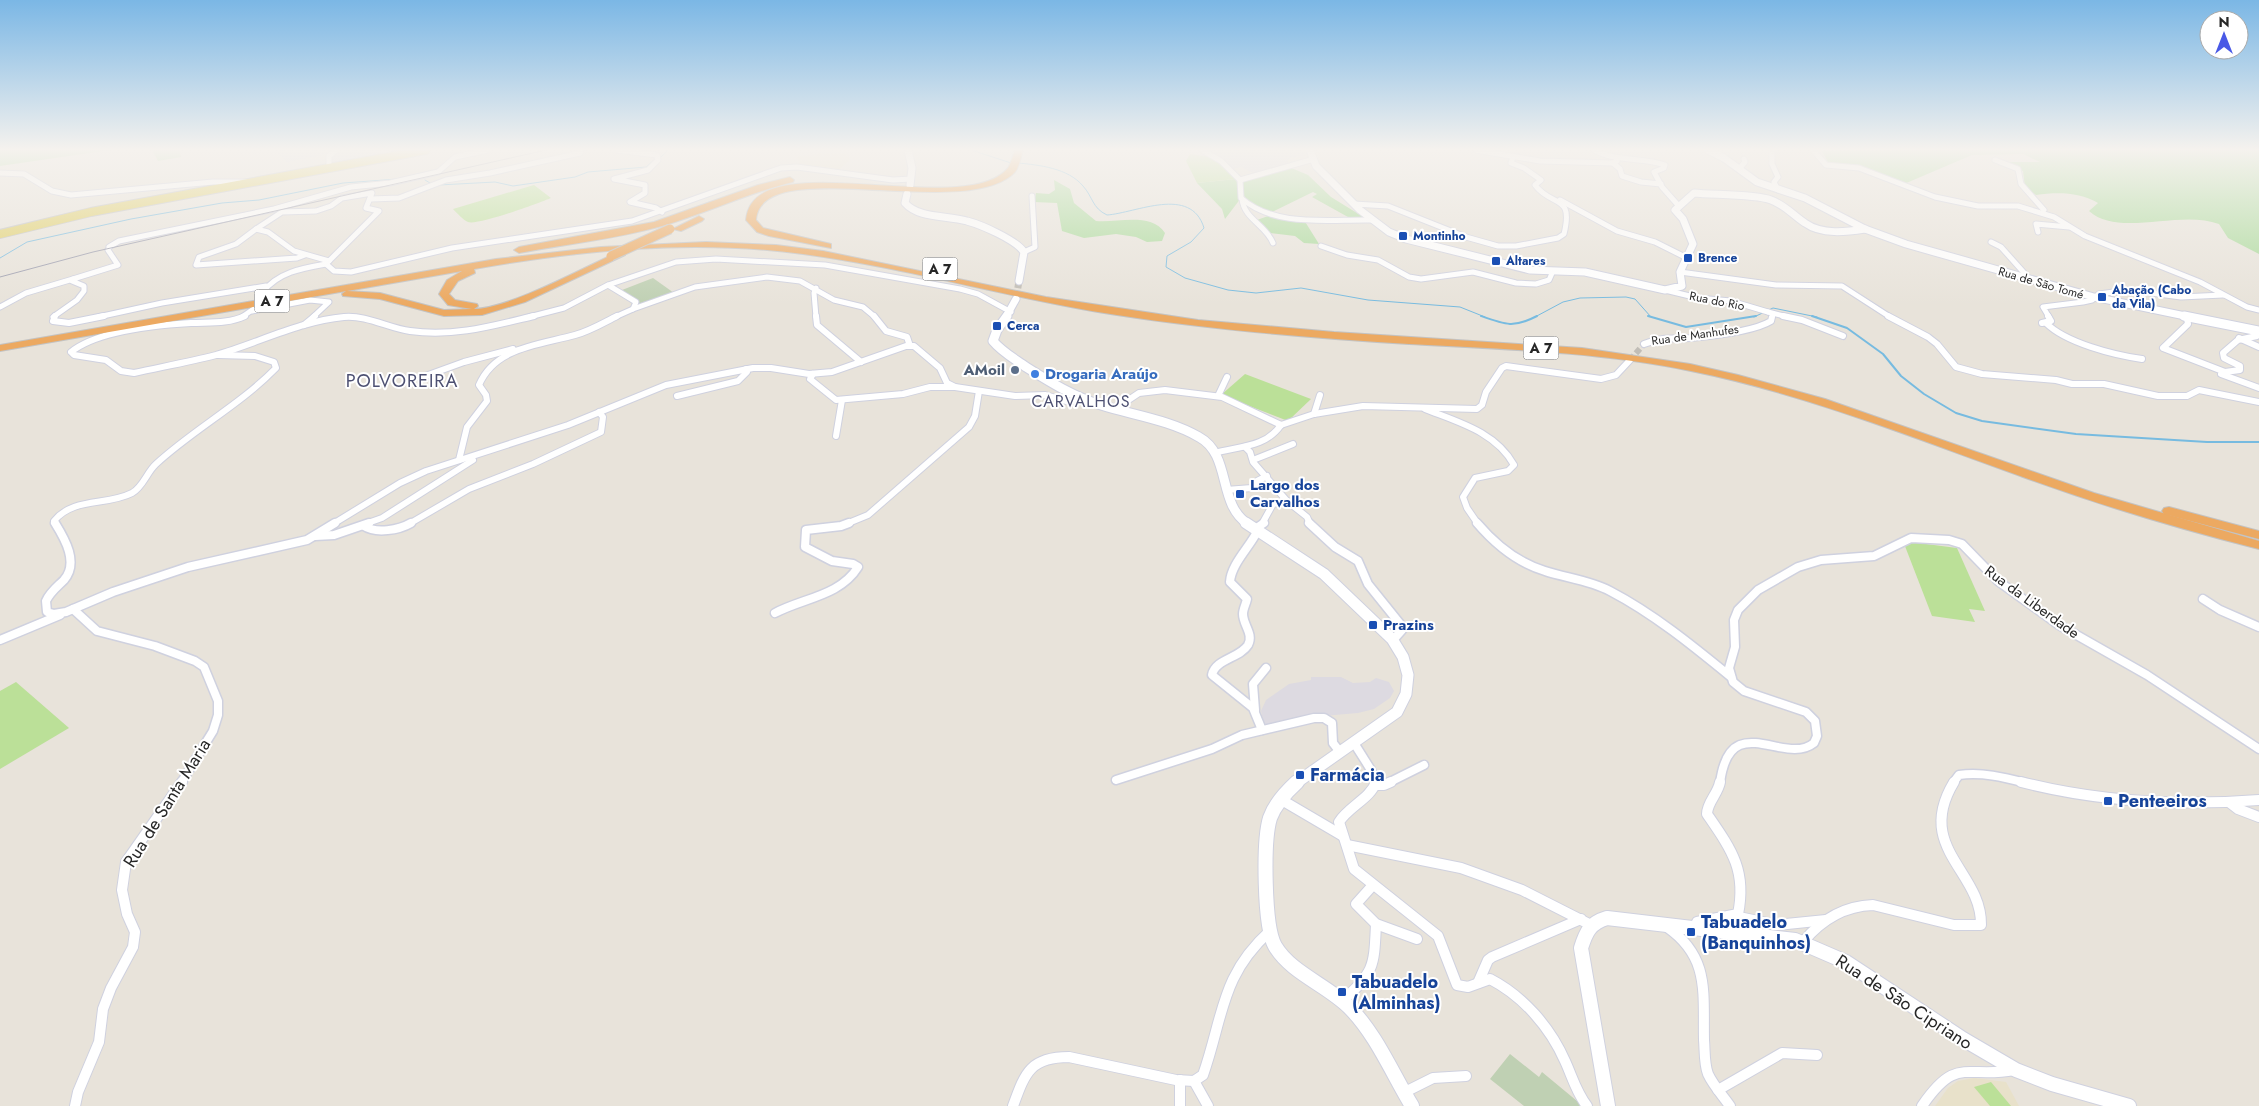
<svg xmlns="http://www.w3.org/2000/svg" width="2259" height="1106" font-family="Jost,sans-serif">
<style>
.industrial{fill:#dddae1}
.education{fill:#e8e1ca}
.green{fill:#abda9b}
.cemetery{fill:#bfd0b3}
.pitch{fill:#bbe098}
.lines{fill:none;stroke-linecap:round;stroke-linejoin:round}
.stream-far1{stroke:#77bbe0;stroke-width:1}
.stream{stroke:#77bbe0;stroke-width:2}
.street-tunnel{stroke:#c1bdb6;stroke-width:6;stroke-dasharray:6 3;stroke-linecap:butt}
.secondary-tunnel{stroke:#c1bdb6;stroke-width:7;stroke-dasharray:7 4;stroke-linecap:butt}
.street-far3-casing{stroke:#cfd1df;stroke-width:7}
.street-far2-casing{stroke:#cfd1df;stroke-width:8}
.street-far1-casing{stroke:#cfd1df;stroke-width:11}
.street-casing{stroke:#cfd1df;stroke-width:12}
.secondary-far3-casing{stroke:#cfd1df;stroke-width:9}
.secondary-far2-casing{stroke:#cfd1df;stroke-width:11}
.secondary-far1-casing{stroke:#cfd1df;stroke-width:13}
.secondary-casing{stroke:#cfd1df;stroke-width:16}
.primary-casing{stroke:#c3c3c3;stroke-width:10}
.highway-casing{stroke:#c3c3c3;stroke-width:2}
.street-far3{stroke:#fff;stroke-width:5}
.street-far2{stroke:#fff;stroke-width:6}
.street-far1{stroke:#fff;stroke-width:8}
.street{stroke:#fff;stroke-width:10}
.secondary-far3{stroke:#fff;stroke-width:7}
.secondary-far2{stroke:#fff;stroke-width:9}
.secondary-far1{stroke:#fff;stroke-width:11}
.secondary{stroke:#fff;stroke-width:14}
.primary{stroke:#e0cf67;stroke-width:8}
.highway{fill:#eca961;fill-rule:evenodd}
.rail{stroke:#9e9faf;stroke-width:1}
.highway-bridge-casing{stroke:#c3c3c3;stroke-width:11;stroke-linecap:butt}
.highway-bridge{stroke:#eca961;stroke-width:9}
.transit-dot{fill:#1a4fb4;stroke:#fff;stroke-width:2}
.service-dot{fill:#5c6f8a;stroke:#fff;stroke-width:2}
.shop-dot{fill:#3f7fe0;stroke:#fff;stroke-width:2}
.labels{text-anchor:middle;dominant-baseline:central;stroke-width:4;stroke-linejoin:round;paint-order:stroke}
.far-transit-label{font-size:12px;font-weight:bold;fill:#164399;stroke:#fff;text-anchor:start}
.far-street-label{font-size:12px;fill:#272727;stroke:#fff}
.shield{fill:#fff;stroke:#686868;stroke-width:1}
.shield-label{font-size:14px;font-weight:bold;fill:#272727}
.service-label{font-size:15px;font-weight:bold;fill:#4e5e75;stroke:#fff;text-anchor:end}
.shop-label{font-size:15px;font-weight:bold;fill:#366cbe;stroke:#fff;text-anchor:start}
.transit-label{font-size:15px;font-weight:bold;fill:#164399;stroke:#fff;text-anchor:start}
.street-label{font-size:15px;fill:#272727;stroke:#fff}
.neighbourhood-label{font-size:16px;letter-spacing:1px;fill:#4d5072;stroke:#fff}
.quarter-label{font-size:18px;letter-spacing:1px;fill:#4d5072;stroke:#fff}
.near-transit-label{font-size:18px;font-weight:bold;fill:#164399;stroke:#fff;text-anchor:start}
.near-street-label{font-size:18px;fill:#272727;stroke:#fff}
</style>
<rect width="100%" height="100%" fill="#e8e3da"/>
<g class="industrial">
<polygon points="275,150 421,150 330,166 328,154 287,162"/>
<polygon points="1205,150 1303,150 1305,152 1304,156 1292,157 1287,161 1289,164 1257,175 1241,167 1232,169"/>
<polygon points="1311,677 1341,677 1353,683 1370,682 1376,678 1389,682 1394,691 1390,698 1374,709 1358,713 1323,716 1265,728 1261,711 1266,700 1289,684 1311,680"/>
</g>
<g class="education">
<polygon points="821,150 847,151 850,160 838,170 796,166 800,162 797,157 818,154"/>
<polygon points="1974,1078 2006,1082 2019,1106 1935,1106 1948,1088 1958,1081"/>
</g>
<g class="green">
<polygon points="0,150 110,150 0,166"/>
<polygon points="152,150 179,150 181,157 158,161"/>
<path d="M2259 150V254L2228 238 2219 224C2180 209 2119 238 2089 211L2098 203C2080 192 2057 192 2036 195L2025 187 2023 171 2003 162H2040L2023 154 1972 155 1904 184 1855 165 1829 164 1822 151Z"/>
<polygon points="1289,167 1308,175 1331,197 1365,218 1348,217 1312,197 1317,194 1313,192 1268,214 1241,198 1225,219 1222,209 1197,183 1236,179 1240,180 1240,188 1243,181"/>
<path d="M1054 180 1070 189 1074 203 1096 221C1118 223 1151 212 1165 233L1162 241 1147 242 1136 237 1116 234 1084 238 1062 231 1057 203 1034 202 1036 193 1049 194 1055 190Z"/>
<polygon points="1271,215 1304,220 1319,244 1304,243 1295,236 1269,233 1254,221"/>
</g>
<g class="cemetery">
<polygon points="653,278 674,293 642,305 622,290"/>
<polygon points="1510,1054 1539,1077 1542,1072 1583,1106 1524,1106 1490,1079"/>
</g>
<g class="pitch">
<polygon points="1190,154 1216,158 1236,179 1197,183 1186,161"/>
<path d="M534 185 551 198C539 203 477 226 468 222 463 220 457 213 453 209Z"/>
<polygon points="1245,374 1311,399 1288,421 1221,395"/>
<polygon points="1903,541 1957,548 1985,611 1969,609 1975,622 1932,616"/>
<polygon points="16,682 69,728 0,769 0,691"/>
<polygon points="1991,1082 2011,1106 1990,1106 1974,1087"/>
</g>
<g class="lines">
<g class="stream-far1">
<polyline points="971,150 1011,163"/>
<polyline points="661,157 668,150"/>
<path d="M1018 163C1039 165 1068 168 1083 186 1093 197 1092 208 1107 215 1136 213 1191 185 1204 228L1191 242 1167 256 1166 267 1185 278 1228 290 1256 293 1301 288 1368 300 1460 307 1485 317"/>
<polyline points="425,180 430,183"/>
<polyline points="439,185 495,182 513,186 575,177 588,172 646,167 655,159"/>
<polyline points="0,258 27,242 131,219 222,203 259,200 343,183 398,179"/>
<polyline points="1535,317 1563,302 1580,298 1626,297 1635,299 1651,317"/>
<polyline points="1754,317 1773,308 1817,317"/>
</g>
<g class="stream">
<path d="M1481 316C1506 325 1514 328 1537 316"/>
<polyline points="1648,316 1686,327 1756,316"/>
<polyline points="1812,316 1847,328 1883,354 1901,376 1924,394 1956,413 1982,421 2076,434 2207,442 2259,442"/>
</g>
<polyline class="street-tunnel" points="1630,360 1644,344"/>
<polyline class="secondary-tunnel" points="1016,299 1019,281"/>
<g class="street-far3-casing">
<g id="street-far3">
<polyline points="617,150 657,155 658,160 648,170 614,179 645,185 645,193 630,202 656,208 662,212"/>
<polyline points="1202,150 1221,161 1240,180 1314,159"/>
<polyline points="1476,150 1540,161 1613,163 1617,161 1616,158"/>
<path d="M1594 150C1616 162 1642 157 1665 165L1664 168 1654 172 1662 187 1678 205"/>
<polyline points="1772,150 1772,164 1778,177 1774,182 1778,190"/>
<polyline points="1813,150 1826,165 1859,168 1935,197 1978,206 2018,206 2054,217 2085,236 2200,282 2247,307 2259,310"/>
<polyline points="1995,160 2018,169 2021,184 2044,210"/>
<polyline points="1613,163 1620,169 1622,176 1641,182 1661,184"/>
<polyline points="329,168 329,156 336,150"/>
<polyline points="1739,169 1745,162 1744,159"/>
<polyline points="0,173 24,174 52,191 71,195 213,182 249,182"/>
<path d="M1240 180 1241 198C1275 228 1329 219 1372 220"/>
<polygon points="372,193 366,208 379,211 329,261 294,251 268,232 256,229 282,212 316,211 331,206 342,198"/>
<polyline points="371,199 399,198 446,180 490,173 580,153 581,150"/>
<path d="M1242 199C1244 219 1266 225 1273 243"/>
<polyline points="1560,200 1617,231 1655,242 1685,257"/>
<path d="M1354 204 1388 206 1466 237 1498 246H1516L1558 238 1564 234C1574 193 1552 208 1535 185L1541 180 1524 168 1511 163 1513 157"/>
<polyline points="256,229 236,244 199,257 196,265 297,258 305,255"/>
<polyline points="2038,232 2036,224 2069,227"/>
<polyline points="1991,242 2001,247 2026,275 2023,278"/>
<polyline points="1321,246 1347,255 1378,260 1409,277 1421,279 1473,272 1516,283 1536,284 1549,280 1553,271"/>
<polyline points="109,247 119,241 274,209 351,187 390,183 438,172 455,157 488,150"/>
<polyline points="1024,252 1035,247 1032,196"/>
<polyline points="329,261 326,264 334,271 351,272 452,248 632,221 781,168 797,167 893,180 911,179"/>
<polyline points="1680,272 1776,285 1842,286 1890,317"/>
<polyline points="608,285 676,262 716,259 825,265 960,289 978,294 1011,312"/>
<polyline points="816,288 814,293 816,317"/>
<polyline points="1665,290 1698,298 1731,301 1768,312"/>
<path d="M263 292C278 272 303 268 326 264"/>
<polyline points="0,307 26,293 73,279"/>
<polyline points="633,309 695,287 767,277 800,281 834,300 863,307 875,317"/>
<polyline points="252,311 310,300 329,302 313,317"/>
<polyline points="1768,312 1788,317"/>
<polyline points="53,317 77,300 84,291 84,286 72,281 73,279 118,265 108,250"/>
<polyline points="98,317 162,303 266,286"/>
<polyline points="242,317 255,308"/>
<polyline points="529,317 564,308 608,285 636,302 633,309 615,317"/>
<polyline points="2049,317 2043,307 2083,302 2092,300 2099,294 2128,290 2181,297 2223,295"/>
</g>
</g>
<g class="street-far2-casing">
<g id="street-far2">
<polyline points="55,316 53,321 69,323 104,316"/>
<path d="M245 316C228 324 209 322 191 323 157 325 97 331 71 352L74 355 106 360 121 371 134 373C161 367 189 362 216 355 258 343 300 321 344 317 367 315 388 328 410 331 454 337 492 326 534 316"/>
<polyline points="816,316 817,325 861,362"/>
<polyline points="874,316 886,331 907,337 910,346"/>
<polyline points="1783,316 1802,320 1843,336"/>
<polyline points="1888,316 1928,337 1937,344 1956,367 1982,374 2056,380 2072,384 2104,384 2158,396 2187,396 2199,390 2259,402"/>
<polyline points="2187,318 2188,324 2163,348 2225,372 2240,370 2240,366 2224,358 2223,353 2238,340 2257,336 2257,330"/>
<polyline points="2042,323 2051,321 2048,316"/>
<path d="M2046 323C2066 343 2114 355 2142 359"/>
<polyline points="304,325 315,316"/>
<polyline points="2239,338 2259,347"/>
<path d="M1644 344C1662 337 1672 339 1690 338 1712 336 1753 332 1771 321L1772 317"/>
<polyline points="813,374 810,379 836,400 903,394 930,387 955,387"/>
<polyline points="2221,374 2259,388"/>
<polyline points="420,378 464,362 513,349"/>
<polyline points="677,396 738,381 747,372 746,369"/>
<polyline points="1218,396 1227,377"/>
<polyline points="1115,409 1139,393 1165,390 1222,397 1281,425"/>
<path d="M1425 409C1458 422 1496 432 1514 465L1508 471 1475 478 1463 497 1467 508 1478 524"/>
<polyline points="1314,414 1320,395"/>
<polyline points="1281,425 1314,414 1363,406 1477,409 1482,405 1486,392 1502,368 1506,366 1601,379 1616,375 1630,360"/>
<polyline points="836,436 842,400"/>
<polyline points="1245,447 1250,452 1253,462 1287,501 1307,517 1310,524"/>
<path d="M1214 453C1239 446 1265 448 1281 425"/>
<path d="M459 460 467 427 487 401 486 395 479 385C495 347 539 345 575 335 590 331 603 323 617 316"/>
<polyline points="1253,460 1293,444"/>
<polyline points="1226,490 1252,488 1257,481 1267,476"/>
<path d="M56 524 54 521C73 497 107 506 132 493 143 487 147 472 156 464 194 429 240 405 276 368L274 362 255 356 218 355"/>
<polyline points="333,524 400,483 426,471 568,425 666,385 753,368 771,368 809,374 832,372 906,346 914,346 940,368 947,383 955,387 1015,396 1045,395 1070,402 1079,397"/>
<polyline points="365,524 382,518 473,460"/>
<polyline points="409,524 469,489 533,464 601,432 603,417 599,412"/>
<polyline points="846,524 868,515 969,427 975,416 979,391"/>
<polyline points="1262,524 1273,504 1287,501"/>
</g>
</g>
<g class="street-far1-casing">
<g id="street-far1">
<path d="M55 523C65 539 79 563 64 580 57 587 50 592 46 601L47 612 54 614 66 612 113 592 188 567 307 540 335 523"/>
<polyline points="1309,523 1335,547 1358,561 1368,584 1401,625 1402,630 1393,640"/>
<path d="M1477 523C1495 544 1518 563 1545 571 1566 578 1590 580 1610 591 1654 614 1693 646 1731 677"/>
<path d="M364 526C376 534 399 530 411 523"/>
<polyline points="1255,529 1264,523"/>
<path d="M1258 530C1250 547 1231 564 1230 582L1247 599C1246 604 1243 609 1243 614 1243 625 1254 634 1248 645 1240 658 1215 659 1212 675L1253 708 1262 730"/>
<polyline points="315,536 334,535 369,523"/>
<polyline points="2203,599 2220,610 2259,627"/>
<polyline points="73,609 97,631 155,646 195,661 204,667 218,701 218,715 213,731 181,783"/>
<path d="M775 613C803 598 840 596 858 567L853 564 832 561 805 547 806 530 841 526 849 523"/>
<polyline points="0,640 60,615"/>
<polyline points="1255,710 1253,684 1266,668"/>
<polyline points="1354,743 1371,770 1376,783"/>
<polyline points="1116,780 1212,749 1242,735 1314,718 1324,718 1332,723 1333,743 1340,752"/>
<polyline points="1388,783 1424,765"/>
<path d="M1720 783C1730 707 1784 767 1814 743L1817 736 1815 721 1806 712 1744 691 1733 682 1729 668 1735 647 1734 620 1738 610 1758 590 1798 567 1821 560 1874 556 1911 538 1949 540 1962 544 1998 581 2059 625 2147 675 2259 749"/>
<path d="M1953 783 1959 775C1982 772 2003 777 2026 783"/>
</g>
</g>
<g class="street-casing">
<g id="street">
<path d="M1376 782C1371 798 1348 807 1339 822L1354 869 1438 936 1457 985 1468 987 1490 979C1523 996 1550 1027 1565 1061 1572 1076 1576 1092 1587 1106"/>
<path d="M2021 782C2099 802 2180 806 2259 800"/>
<polyline points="1375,785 1384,785 1391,782"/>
<polyline points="1280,799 1343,836"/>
<polyline points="2229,802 2238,809 2259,817"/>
<polyline points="1347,845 1461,868 1522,890 1591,925"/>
<polyline points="1373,885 1356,904 1376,924 1417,939"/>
<polyline points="1734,916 1777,925 1826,920"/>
<path d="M1667 927C1710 957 1703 992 1704 1040 1705 1051 1704 1064 1708 1074 1713 1085 1723 1096 1730 1106"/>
<path d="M1695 927 1697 922 1738 914C1747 870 1731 849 1707 814 1707 802 1718 794 1720 782"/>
<path d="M1803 942C1821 920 1844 906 1873 905L1954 925H1981C1982 871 1914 848 1954 782"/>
<polyline points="1478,983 1488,960 1492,957 1581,919"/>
<path d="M1342 1001C1375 972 1374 966 1376 924"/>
<polyline points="1180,1080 1180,1106"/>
<polyline points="1194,1081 1208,1106"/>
<polyline points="1718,1090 1782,1053 1817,1055"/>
<polyline points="1403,1093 1433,1078 1466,1076"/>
<polyline points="75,1106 78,1092 99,1042 103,1009 111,988 133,947 135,932 127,914 122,890 126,862 182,782"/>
<path d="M1013 1106C1025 1073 1030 1057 1069 1057L1176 1080 1194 1081 1203 1075C1224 1015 1220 976 1271 930"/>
<path d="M1922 1106C1957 1055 1966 1079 2014 1070"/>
</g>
</g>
<g class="secondary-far3-casing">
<g id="secondary-far3">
<polyline points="908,150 912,168 910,185"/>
<path d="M1310 150 1316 166 1360 210 1389 232 1406 239 1530 270 1585 272 1665 290 1682 286 1680 272 1693 244 1683 219 1675 210 1694 193C1713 195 1755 194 1771 200 1785 205 1793 215 1805 223 1822 235 1846 232 1865 229"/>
<polyline points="1708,150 1724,158 1757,182 1805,198 1865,229 1906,244 2094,297 2190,317"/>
<path d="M907 194 905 203C919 219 947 215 967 221 982 225 1016 240 1024 252L1019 281"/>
<polyline points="1006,317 1016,299"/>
</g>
</g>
<g class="secondary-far2-casing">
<g id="secondary-far2">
<path d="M1007 316 997 330 993 341C1002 352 1015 359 1026 367 1050 382 1074 397 1101 405 1133 415 1170 420 1199 437 1232 455 1217 504 1248 524"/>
<polyline points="2184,316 2259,331"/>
</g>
</g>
<g class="secondary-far1-casing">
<polyline id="secondary-far1" points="1246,523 1324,574 1392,639 1403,657 1408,675 1406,694 1397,712 1296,783"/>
</g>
<g class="secondary-casing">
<g id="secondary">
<path d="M1297 782C1286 792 1275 804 1270 818 1263 841 1264 927 1275 946 1291 973 1327 985 1349 1007 1376 1034 1392 1073 1412 1106"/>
<path d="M1608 1106 1581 948C1586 932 1590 923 1607 918L1795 940 1846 962 1963 1039 2016 1070 2052 1084 2129 1106"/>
</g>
</g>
<g class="primary-casing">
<polyline id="primary" points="0,234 91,212 426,150"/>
</g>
<g class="highway-casing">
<g id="highway">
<path d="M1015 150H1023C1021 157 1019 167 1015 172 966 223 761 152 756 220L763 228 831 244V248L769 236 757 232 746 220C752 141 965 221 1008 168 1011 164 1013 155 1015 150Z"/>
<path d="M790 177 794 180 793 182C748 193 707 213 662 226 615 239 567 244 519 253L514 250 519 247 654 222 758 185Z"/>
<polygon points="699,216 704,219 702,221 681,231 673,229"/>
<path d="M706 242 776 245 823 251 1046 297 1198 320 1334 332 1582 348 1690 364 1738 375 1825 399 2094 493 2259 541V549C2179 529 2100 505 2023 477 1914 438 1805 394 1691 371 1599 352 1503 349 1409 344 1311 338 1214 330 1117 315 1012 299 908 268 803 254 694 239 582 250 474 269L475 273 458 281 449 294 455 300 477 304 478 306 474 309C510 308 581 269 616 253L625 255 525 302 482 315 444 316 380 299 343 296 342 294 346 291 0 351V345L496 259 601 247ZM462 271 447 280 439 294 448 305 472 309 444 310 380 293 347 291Z"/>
<polygon points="2169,507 2259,531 2259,539 2164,514 2162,511 2164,508"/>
</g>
</g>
<use href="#street-far3" class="street-far3"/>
<use href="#street-far2" class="street-far2"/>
<use href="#street-far1" class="street-far1"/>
<use href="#street" class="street"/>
<use href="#secondary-far3" class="secondary-far3"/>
<use href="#secondary-far2" class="secondary-far2"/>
<use href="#secondary-far1" class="secondary-far1"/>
<use href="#secondary" class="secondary"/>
<use href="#primary" class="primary"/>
<use href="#highway" class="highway"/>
<polyline class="rail" points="0,277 93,252 546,150"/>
<g class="highway-bridge-casing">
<polyline id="highway-bridge" points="611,256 670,229"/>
</g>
<use href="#highway-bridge" class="highway-bridge"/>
</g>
<linearGradient id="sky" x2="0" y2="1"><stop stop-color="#7bb7e5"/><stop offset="0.49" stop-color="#f5f2ee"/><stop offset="1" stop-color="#f5f2ee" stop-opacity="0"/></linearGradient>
<rect width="2259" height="305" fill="url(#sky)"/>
<g class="transit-dot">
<rect x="1398" y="231" width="10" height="10" rx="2.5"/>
<rect x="1683" y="253" width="10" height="10" rx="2.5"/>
<rect x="1491" y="256" width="10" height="10" rx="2.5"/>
<rect x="2097" y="292" width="10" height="10" rx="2.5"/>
<rect x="992" y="321" width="10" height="10" rx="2.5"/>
<rect x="1235" y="489" width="10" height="10" rx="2.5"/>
<rect x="1368" y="620" width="10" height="10" rx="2.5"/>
<rect x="1295" y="770" width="10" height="10" rx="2.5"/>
<rect x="2103" y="796" width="10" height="10" rx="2.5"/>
<rect x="1686" y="927" width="10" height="10" rx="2.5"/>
<rect x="1337" y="987" width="10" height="10" rx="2.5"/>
</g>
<circle class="service-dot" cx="1015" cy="370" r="5"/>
<circle class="shop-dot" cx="1035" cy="374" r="5"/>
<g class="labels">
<g class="far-transit-label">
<text x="1413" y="236">Montinho</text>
<text x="1698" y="258">Brence</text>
<text x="1506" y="261">Altares</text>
<text x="2112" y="290">Abação (Cabo<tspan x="2112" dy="14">da Vila)</tspan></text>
<text x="1007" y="326">Cerca</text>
</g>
<g class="far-street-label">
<text transform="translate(2041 283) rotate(16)">Rua de São Tomé</text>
<text transform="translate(1717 301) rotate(11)">Rua do Rio</text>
<text transform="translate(1695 335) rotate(-8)">Rua de Manhufes</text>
</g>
<g class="shield">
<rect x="922.5" y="257.5" width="35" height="23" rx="4"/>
<rect x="254.5" y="289.5" width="35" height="23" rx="4"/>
<rect x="1523.5" y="336.5" width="35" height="23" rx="4"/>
</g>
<g class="shield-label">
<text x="940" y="269">A 7</text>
<text x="272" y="301">A 7</text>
<text x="1541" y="348">A 7</text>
</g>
<g class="service-label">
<text x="1005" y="370">AMoil</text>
</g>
<g class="shop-label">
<text x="1045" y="374">Drogaria Araújo</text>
</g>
<g class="transit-label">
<text x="1250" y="485">Largo dos<tspan x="1250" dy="17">Carvalhos</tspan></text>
<text x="1383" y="625">Prazins</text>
</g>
<g class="street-label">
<text transform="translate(2032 602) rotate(36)">Rua da Liberdade</text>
</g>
<g class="neighbourhood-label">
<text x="1081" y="401">CARVALHOS</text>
</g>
<g class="quarter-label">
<text x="402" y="381">POLVOREIRA</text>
</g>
<g class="near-transit-label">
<text x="1310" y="775">Farmácia</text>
<text x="2118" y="801">Penteeiros</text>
<text x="1701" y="922">Tabuadelo<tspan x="1701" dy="21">(Banquinhos)</tspan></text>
<text x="1352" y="982">Tabuadelo<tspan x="1352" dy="21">(Alminhas)</tspan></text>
</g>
<g class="near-street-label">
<text transform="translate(167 803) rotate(-58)">Rua de Santa Maria</text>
<text transform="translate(1904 1002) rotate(33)">Rua de São Cipriano</text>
</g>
</g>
<g transform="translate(2224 35)"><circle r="24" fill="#ffffff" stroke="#a9a9a9"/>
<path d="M0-4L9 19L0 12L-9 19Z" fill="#4959e6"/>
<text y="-8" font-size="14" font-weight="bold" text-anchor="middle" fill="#272727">N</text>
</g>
</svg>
